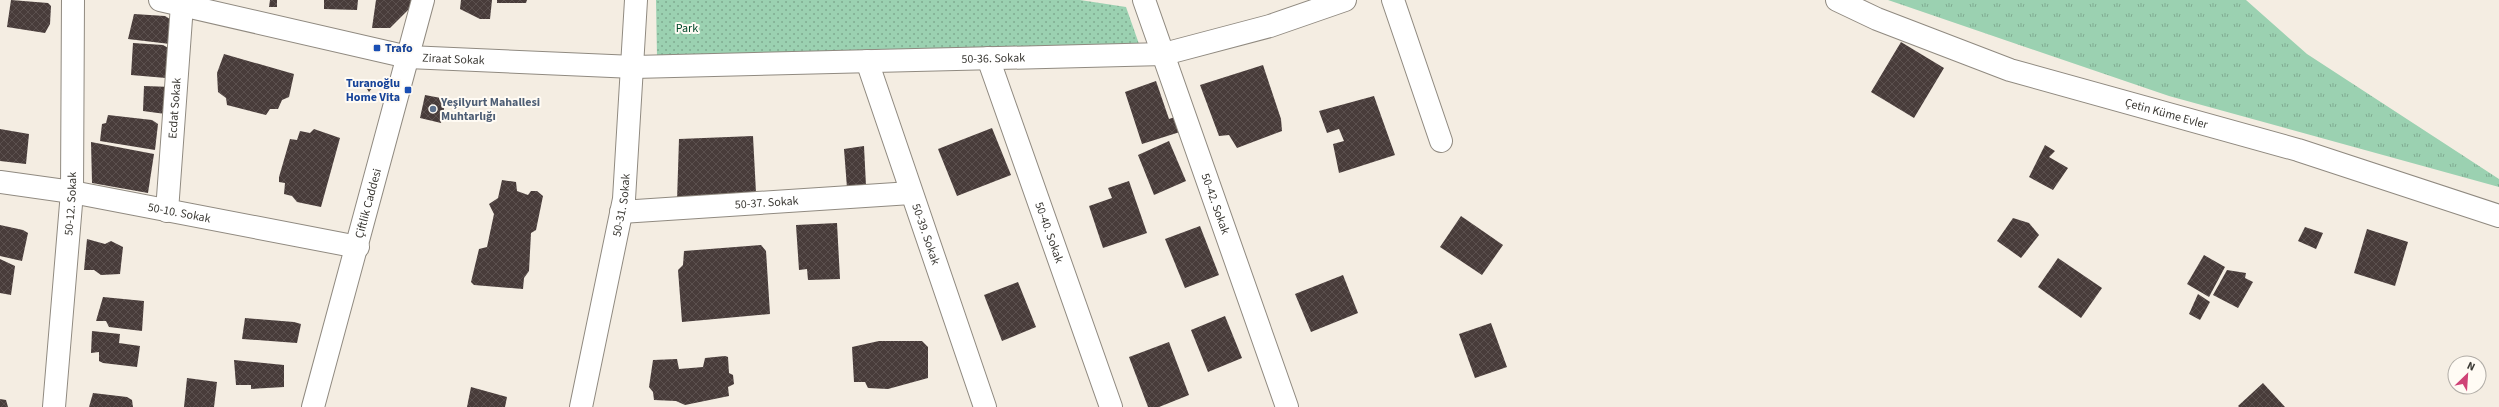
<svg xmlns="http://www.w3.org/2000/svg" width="2499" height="407" font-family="'Source Sans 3',sans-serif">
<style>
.grass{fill:url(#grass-tufts)}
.park{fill:url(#park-dots)}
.building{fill:url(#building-cross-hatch)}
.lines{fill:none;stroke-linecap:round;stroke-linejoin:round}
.minor-casing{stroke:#908a80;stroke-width:24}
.minor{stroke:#fff;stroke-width:22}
.transit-dot{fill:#1a4fb4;stroke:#fffbf4;stroke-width:1.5}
.service-dot{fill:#5c6f8a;stroke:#fffbf4;stroke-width:1.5}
.labels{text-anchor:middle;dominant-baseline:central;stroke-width:4;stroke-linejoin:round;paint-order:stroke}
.park-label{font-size:12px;fill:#00482a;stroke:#fffbf4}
.transit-label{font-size:12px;font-weight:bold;fill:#164399;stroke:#fffbf4;text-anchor:start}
.street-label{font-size:12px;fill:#3b3934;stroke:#fffbf4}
.service-label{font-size:12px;font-weight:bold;fill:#4e5e75;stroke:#fffbf4;text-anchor:start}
</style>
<defs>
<pattern id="grass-tufts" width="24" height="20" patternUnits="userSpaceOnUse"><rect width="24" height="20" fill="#9bd1b1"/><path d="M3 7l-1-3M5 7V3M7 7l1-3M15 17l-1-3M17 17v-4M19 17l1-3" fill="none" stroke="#80ab91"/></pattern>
<pattern id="park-dots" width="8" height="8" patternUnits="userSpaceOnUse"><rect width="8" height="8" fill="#9bd1b1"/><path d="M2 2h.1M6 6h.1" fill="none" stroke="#80ab91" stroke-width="1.8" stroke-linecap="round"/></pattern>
<pattern id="building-cross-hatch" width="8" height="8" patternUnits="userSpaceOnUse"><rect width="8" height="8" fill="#483c3a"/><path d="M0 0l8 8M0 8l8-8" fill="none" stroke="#5b504e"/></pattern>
</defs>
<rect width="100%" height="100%" fill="#f4ede2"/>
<polygon class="grass" points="1888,0 2246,0 2307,54 2499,179 2499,187 2169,96"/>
<polygon class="park" points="656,0 1080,0 1126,7 1139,44 657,57"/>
<g class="building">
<polygon points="11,0 48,3 51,6 50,24 45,33 7,27"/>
<polygon points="270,0 277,0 277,7 269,7"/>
<polygon points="324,0 358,0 357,10 324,9"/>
<polygon points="376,0 412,0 411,7 390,28 372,28"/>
<polygon points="461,0 492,0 490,19 480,19 460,9"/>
<polygon points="497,0 527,0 526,3 497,3"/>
<polygon points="134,14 165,16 173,21 170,44 128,39"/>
<polygon points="1901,42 1944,68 1914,118 1871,92"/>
<polygon points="133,43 163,45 170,49 166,78 131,75"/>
<polygon points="224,54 294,74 289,97 282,100 278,109 270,109 266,115 227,105 226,98 218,92 217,73"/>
<polygon points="1263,65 1281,119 1282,131 1237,148 1229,135 1219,136 1200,85"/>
<polygon points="365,80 373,87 369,92 363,83"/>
<polygon points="1156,81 1169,119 1178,116 1183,131 1142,144 1125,92"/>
<polygon points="144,86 172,87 173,115 143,111"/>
<polygon points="425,95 446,99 441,123 420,118"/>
<polygon points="1374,96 1395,155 1339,173 1333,144 1344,141 1339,129 1327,133 1319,111"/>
<polygon points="108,115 152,120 158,124 155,150 100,141 102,124 106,123"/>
<polygon points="992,128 1011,175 957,196 938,149"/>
<polygon points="0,129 29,134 26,164 0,161"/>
<polygon points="314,129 340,138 321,207 297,202 292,196 284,194 285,183 279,182 279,177 290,139 297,140 300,131 310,133"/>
<polygon points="753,136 756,193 677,201 679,139"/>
<polygon points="1169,141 1186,181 1154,195 1138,155"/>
<polygon points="91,142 154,154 148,193 92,183"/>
<polygon points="2045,145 2055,151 2049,157 2068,168 2053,190 2029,177"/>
<polygon points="864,146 866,186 847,188 844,149"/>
<polygon points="502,180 516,182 517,191 528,195 531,191 537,191 543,196 536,230 531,233 529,271 524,278 523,289 474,285 471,282 479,249 487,247 494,214 489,204 498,198"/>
<polygon points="1129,181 1147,233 1103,248 1089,206 1112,198 1108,188"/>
<polygon points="1461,216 1503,245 1482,275 1440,247"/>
<polygon points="2013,218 2029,223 2039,235 2021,258 1997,241"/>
<polygon points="837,223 840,279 808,280 807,269 799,270 796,225"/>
<polygon points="0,225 23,230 28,233 22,261 0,256"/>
<polygon points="1200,226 1219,275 1185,288 1165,239"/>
<polygon points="2305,227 2323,233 2316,249 2298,241"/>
<polygon points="2367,229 2408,242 2395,286 2354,273"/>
<polygon points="87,239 105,244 111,241 123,247 120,274 101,275 94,270 84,270"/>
<polygon points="761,245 766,251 770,314 682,322 678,270 683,265 684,251"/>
<polygon points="2204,255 2225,267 2209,297 2187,284"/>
<polygon points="2058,258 2102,288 2081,318 2038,287"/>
<polygon points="0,259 15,266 11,295 0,293"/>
<polygon points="2227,270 2246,273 2245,278 2253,282 2238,308 2213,295"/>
<polygon points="1343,275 1358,313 1311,332 1295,294"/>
<polygon points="1018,282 1036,327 1002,341 984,295"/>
<polygon points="2198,294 2210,302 2200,320 2189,314"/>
<polygon points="103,297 144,301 142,331 109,327 106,321 96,321"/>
<polygon points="1225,316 1242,358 1208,372 1191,330"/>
<polygon points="245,318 294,322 301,324 297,343 242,339"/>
<polygon points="1491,323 1507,367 1475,378 1459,334"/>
<polygon points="92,331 120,334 119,343 140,346 137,367 103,363 99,361 99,352 91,353"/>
<polygon points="879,341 922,341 928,347 928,378 888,389 868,388 865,382 854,382 852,347"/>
<polygon points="1169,342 1189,395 1159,407 1148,407 1129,357"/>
<polygon points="725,356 728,357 729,373 733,375 734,384 728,387 729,396 685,405 676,401 654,400 653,392 649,387 653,360 677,359 679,369 703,367 705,358"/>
<polygon points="234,360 284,365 284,387 251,389 251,385 236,385"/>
<polygon points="187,378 217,382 214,407 184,407"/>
<polygon points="2263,383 2285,407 2239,407 2238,406"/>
<polygon points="471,387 507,397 505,407 467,407"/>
<polygon points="93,393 127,397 132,400 133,407 89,407"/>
<polygon points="0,399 6,400 8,407 0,407"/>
</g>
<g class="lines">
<g class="minor-casing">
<g id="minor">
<path id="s1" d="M160 0 408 57 634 67 1164 54 1270 26 1345 0"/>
<path id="s2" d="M1144 0 1287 407"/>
<polyline points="1393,0 1441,141"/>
<path id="s3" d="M1837 0 1877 19 2010 70 2298 150 2499 216"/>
<path id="s4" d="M988 58 1111 407"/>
<path id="s5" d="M867 61 985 407"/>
<path id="s6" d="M0 182 72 192 358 247"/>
<path id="s7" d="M167 211 182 5"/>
<path id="s8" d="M621 212 911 193"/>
<path id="s9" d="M54 407 72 192 73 0"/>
<path id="s10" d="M313 407 423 0"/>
<path id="s11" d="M581 407 624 199 636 0"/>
</g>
</g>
<use href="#minor" class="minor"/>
</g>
<g class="transit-dot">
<rect x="373" y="44" width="8" height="8" rx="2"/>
<rect x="404" y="86" width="8" height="8" rx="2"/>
</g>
<circle class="service-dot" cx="433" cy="109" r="4"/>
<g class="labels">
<g class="park-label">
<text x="687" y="28">Park</text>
</g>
<g class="transit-label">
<text x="385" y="48">Trafo</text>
<text x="400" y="83" text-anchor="end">Turanoğlu<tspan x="400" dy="14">Home Vita</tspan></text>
</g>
<g class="street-label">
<text stroke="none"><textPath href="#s1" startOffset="840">50-36. Sokak</textPath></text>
<text stroke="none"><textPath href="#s1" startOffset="300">Ziraat Sokak</textPath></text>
<text stroke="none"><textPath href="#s7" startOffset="103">Ecdat Sokak</textPath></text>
<text stroke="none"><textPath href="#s3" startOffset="349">Çetin Küme Evler</textPath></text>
<text stroke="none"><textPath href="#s8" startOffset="146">50-37. Sokak</textPath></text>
<text stroke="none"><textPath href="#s9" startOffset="204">50-12. Sokak</textPath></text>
<text stroke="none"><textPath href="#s10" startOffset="211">Çiftlik Caddesi</textPath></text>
<text stroke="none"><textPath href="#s2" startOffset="216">50-42. Sokak</textPath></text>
<text stroke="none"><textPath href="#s11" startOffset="206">50-31. Sokak</textPath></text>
<text stroke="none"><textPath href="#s6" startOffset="182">50-10. Sokak</textPath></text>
<text stroke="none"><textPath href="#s4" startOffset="185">50-40. Sokak</textPath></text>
<text stroke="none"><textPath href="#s5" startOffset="183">50-39. Sokak</textPath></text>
</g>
<g class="service-label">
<text x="441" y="102">Yeşilyurt Mahallesi<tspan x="441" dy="14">Muhtarlığı</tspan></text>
</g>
</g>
<g transform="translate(2467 375) rotate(25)"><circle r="19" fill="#fffbf4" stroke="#b1ada7"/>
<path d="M0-3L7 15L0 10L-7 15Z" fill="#cf4376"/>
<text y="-6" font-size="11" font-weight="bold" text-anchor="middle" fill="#3b3934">N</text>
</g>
</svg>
